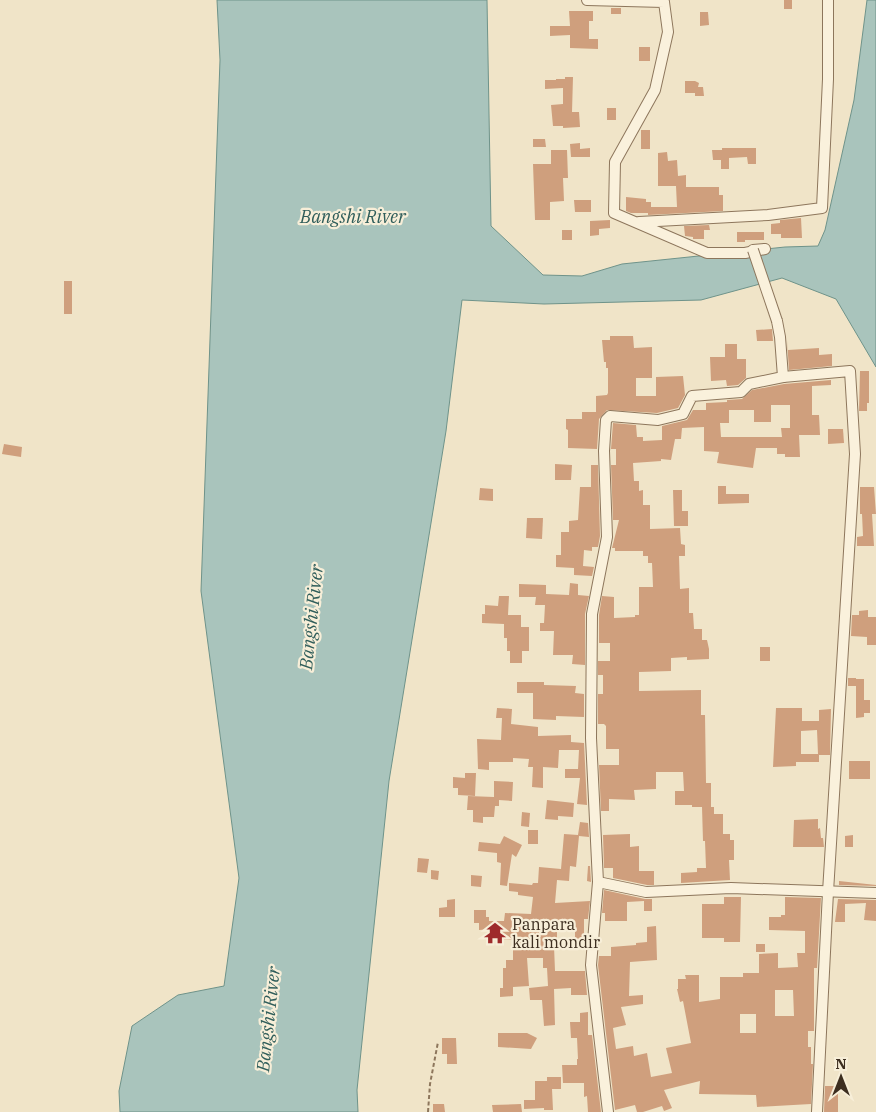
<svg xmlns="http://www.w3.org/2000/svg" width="876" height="1112" font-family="'IBM Plex Serif',serif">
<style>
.water{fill:#a9c4bc;stroke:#6f938a}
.building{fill:#cf9f7d;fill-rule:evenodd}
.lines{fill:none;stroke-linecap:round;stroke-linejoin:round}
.minor-casing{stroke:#8d765c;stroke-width:12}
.path{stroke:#8d765c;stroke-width:2;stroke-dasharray:4 2.5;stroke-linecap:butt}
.minor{stroke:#faf1dc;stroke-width:10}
.minor-bridge-casing{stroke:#8d765c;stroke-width:12;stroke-linecap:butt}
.minor-bridge{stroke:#faf1dc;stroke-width:10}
.labels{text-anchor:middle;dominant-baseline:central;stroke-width:4.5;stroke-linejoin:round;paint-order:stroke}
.poi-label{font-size:16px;fill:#3d2e20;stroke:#f7eed8;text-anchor:start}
.water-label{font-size:18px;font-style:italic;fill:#2f5d5a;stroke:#f7eed8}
</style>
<rect width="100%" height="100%" fill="#f0e4c8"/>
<polygon class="water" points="217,0 487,0 491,226 543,275 582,276 622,264 785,247 818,246 825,230 854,100 867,0 876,0 876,367 836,299 782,278 701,300 544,304 462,300 446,431 389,781 357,1090 358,1112 120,1112 119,1091 132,1026 178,995 224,986 239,878 201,591 220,60"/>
<g class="building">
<rect x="784" y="0" width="8" height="9"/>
<rect x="611" y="8" width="10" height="6"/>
<polygon points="569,11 593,11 593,21 589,21 589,39 598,39 598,49 570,48 570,35 550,36 550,26 570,26"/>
<polygon points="700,12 708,12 709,25 700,26"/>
<rect x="639" y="47" width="11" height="14"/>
<polygon points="565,77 573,77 572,112 579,112 580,127 563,128 563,126 553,126 551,105 563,104 563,88 545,89 545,80 556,80 556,79 565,79"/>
<polygon points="685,81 695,81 699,83 698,87 703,87 704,96 695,96 695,93 685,93"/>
<rect x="607" y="108" width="9" height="12"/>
<rect x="641" y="130" width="9" height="19"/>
<polygon points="533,139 545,139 546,147 533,147"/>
<polygon points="580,143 580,149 590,148 590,157 571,157 570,144"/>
<polygon points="722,148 756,148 756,164 748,164 747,157 729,158 729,169 721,169 721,160 713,160 712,150 722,150"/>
<polygon points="551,150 567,150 568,178 563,178 564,201 550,202 550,220 535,220 533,164 551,164"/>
<polygon points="667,152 668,161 677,160 678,176 686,175 686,187 719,187 719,195 723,195 723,211 648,215 648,213 631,213 626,211 626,197 646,199 646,202 651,202 651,207 677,207 676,186 658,186 658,153"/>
<polygon points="574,200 591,200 591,212 575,212"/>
<polygon points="801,218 802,238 781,238 781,234 771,234 771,224 780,223 780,220"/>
<polygon points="610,220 610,228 599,229 599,235 590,236 590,221"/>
<polygon points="709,225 710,230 704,230 704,239 693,239 693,237 685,236 684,226"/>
<rect x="562" y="230" width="10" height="10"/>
<polygon points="737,232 764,232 764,240 745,240 745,242 737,242"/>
<rect x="64" y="281" width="8" height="33"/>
<polygon points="772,329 773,341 757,341 756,330"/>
<polygon points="610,336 633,336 634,348 652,347 652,378 636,378 636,396 656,396 656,377 683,376 685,395 678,408 657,413 607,410 599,419 597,449 568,448 568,430 566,429 566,419 582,419 582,412 596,412 596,396 607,395 608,393 608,368 606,368 606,362 604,362 602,340 610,340"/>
<polygon points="787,340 788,350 819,348 819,355 832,354 832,366 789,370"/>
<polygon points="725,344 737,344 737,359 746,359 746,378 738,385 727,386 726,380 711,381 710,357 725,357"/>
<polygon points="860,371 869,371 869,403 867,403 867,411 859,411"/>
<path d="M831 380V385L812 386V415H819L820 435H799L800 457H785V454H777V448H756L753 468 717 463 719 452 704 451V427L682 428 681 439H675L671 460 661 459V461L633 463 634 481H639V491L643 490V505H650V529L680 528 681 544 685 545V556H679L680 589 689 588V613H693L694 629H702V640H707L709 649V659L687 660V657L671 658V671L639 672V691L701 690V715H705L706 783H711V807H714V814H723V834H730V840H734V860H729L730 880 681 883V873L697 872V868H706L705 841H703L702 807H692V805H675V791H684L683 772H656V789L634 790 635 800 609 799V811H601L599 765H619V749H606V726L604 724H598V694H603V675H598V661H610V643H599V615L602 596 614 597V618L635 617V615H639V587H653L652 563H648V556H643V551H615V548H612L619 520H613L611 465H616V449H611L613 423 636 425 637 437H643V441L662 440V426L687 420 693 410H706V403L727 402V400L742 399 752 390 784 384ZM771 405H790V428H781L782 437H721L720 423H729V410H754V422H771Z"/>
<polygon points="828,429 843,429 844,443 828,444"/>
<polygon points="4,444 22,447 21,457 2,454"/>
<polygon points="555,464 572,465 571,480 555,480"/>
<polygon points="591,465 598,465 600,536 598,547 592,547 592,551 584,550 583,566 594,567 592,576 574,575 574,568 556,567 556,555 561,555 561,532 569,532 569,521 578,520 580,487 591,487"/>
<polygon points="718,486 726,486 726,494 749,494 749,503 718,504"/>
<polygon points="860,487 874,487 876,514 872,514 874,546 857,546 857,537 863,536 862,514 860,514"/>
<polygon points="480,488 493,489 493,501 479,500"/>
<polygon points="673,490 682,490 682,511 688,511 688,526 674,526"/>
<polygon points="527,518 543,518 542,539 526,538"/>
<polygon points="570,583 578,584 578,595 589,596 585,614 585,665 572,664 573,655 553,655 554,631 540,631 540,623 544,623 545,605 535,605 536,597 519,597 519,584 546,585 546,594 569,595"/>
<polygon points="499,596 509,596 508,615 521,615 521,627 529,627 529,651 522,651 522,663 510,663 510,651 507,651 507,638 504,638 504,624 482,623 482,614 485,614 485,605 498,606"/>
<polygon points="868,610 868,617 876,617 876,645 867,645 867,637 851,636 852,615 859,615 859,611"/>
<rect x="760" y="647" width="10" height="14"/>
<rect x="848" y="678" width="8" height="8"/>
<polygon points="856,679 864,679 864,700 870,700 870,713 864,713 864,717 856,718"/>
<polygon points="517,682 544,682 544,685 576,686 575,693 584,694 584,717 556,716 556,720 533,719 533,693 517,693"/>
<polygon points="497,708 512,709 511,724 538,727 538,736 571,735 571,742 584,743 587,805 577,804 580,778 565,778 565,769 578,769 579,750 559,750 558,768 543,767 543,788 532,787 533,767 528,767 529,759 513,758 513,762 489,762 489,770 478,769 477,739 501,740 502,718 496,718"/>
<path d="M776 708H802V721H819V710L831 709 830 755H819V762H796V766L773 767ZM817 730 818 754H801V731Z"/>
<rect x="849" y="761" width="21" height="18"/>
<polygon points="465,773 476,773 475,796 458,795 458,788 453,788 453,777 465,778"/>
<polygon points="494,781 513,782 512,801 499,800 499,806 495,806 494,817 483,817 483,823 473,822 473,810 467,810 468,796 494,797"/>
<polygon points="547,800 574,803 573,817 558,816 558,820 545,819"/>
<polygon points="522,812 530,813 529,827 521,826"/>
<polygon points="818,819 818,829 820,828 821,838 823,838 824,847 793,847 794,820"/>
<polygon points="580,822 588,823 589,837 579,836 576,867 570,866 569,881 557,880 555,903 590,901 588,919 584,919 584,936 587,936 586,947 575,947 575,925 557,925 557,946 554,946 555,971 585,971 587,995 571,995 571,988 554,989 555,1025 544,1026 542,1000 530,1000 529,988 548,986 547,968 543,968 543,958 527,958 529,986 513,987 513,996 500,997 500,988 503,988 503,968 506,968 506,960 513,960 513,940 494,939 493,929 479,930 479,923 474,923 474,910 486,910 486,917 489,917 489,921 504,921 505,913 531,914 533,897 518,895 518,892 509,891 509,883 532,885 533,883 538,883 539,867 561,869 564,834 578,835"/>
<rect x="528" y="830" width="10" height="14"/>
<polygon points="630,834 630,847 639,846 639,871 654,871 654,885 647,885 613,878 613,868 604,868 603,835"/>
<polygon points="853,835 853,847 845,847 845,836"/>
<polygon points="504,836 522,845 516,857 512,854 507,886 500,885 501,863 497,862 497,853 478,851 479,842 500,844"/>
<polygon points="418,858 429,859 427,873 417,872"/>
<polygon points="588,866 590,866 591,882 587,881"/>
<polygon points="431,870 439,871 438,880 431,879"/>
<polygon points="471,875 482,876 481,887 471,886"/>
<polygon points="839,881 876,885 876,886 839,885"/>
<polygon points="604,890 645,899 652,899 652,911 644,911 644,901 627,902 627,921 605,921 605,913 602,913"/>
<polygon points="724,897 741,897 740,942 724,942 724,938 702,938 702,904 724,904"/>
<path d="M785 897 821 898 817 968H814V1031H808V1047H811V1064H813L811 1104 757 1107 756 1095 699 1094 700 1081 664 1090 672 1108 664 1111 662 1106 643 1112H637L635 1105 615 1110 598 965 599 956H611V947L636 945V943L647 942V927L656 926 657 960 630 962 629 996 643 995V1004L621 1007 626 1025 613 1028 616 1049 633 1046 634 1056 647 1053 651 1077 672 1073 666 1048 691 1043 683 1001 680 1002 677 989H678V979H686L685 975H699V1002L720 999V977H743V973H759V954L778 953V968L798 967 797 953H805V931L769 930V917H781V915H785ZM775 990H793L794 1016H775ZM740 1014H756V1033H740Z"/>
<polygon points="455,899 455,917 439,917 439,908 447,907 447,900"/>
<polygon points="838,899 876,900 876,921 864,920 866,903 845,904 845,922 835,922"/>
<rect x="756" y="944" width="9" height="8"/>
<polygon points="588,1012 588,1035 592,1035 601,1112 588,1112 587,1096 584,1097 584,1083 563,1083 562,1065 577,1065 577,1059 578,1059 577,1038 571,1038 570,1022 580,1022 580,1013"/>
<polygon points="498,1033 527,1033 537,1038 531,1049 498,1047"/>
<polygon points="442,1038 456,1038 457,1064 447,1064 447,1054 442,1054"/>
<polygon points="547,1077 561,1077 561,1089 552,1089 553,1110 544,1110 544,1108 524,1109 524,1100 535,1100 535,1081 547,1081"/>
<polygon points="825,1086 838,1086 838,1112 824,1112"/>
<polygon points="433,1104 444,1104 445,1112 433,1112"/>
<polygon points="521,1104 522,1112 493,1112 492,1105"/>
</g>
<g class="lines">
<g class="minor-casing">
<g id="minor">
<polyline points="587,0 664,2 668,32 655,90 615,162 614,213 707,253 745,253 765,249 753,250"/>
<polyline points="639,222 768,215 822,208 828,79 828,0"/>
<polyline points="783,377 850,371 855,454 828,892 817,1112"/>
<polyline points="598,882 646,892 731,888 876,893"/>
<polyline points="608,1112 591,965 598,882 591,738 592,614 607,537 604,451 606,420 610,416 658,420 683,414 692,396 741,392 749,384 783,377 780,337 777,321"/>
</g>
</g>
<polyline class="path" points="428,1112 430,1084 438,1042"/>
<use href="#minor" class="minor"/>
<g class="minor-bridge-casing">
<polyline id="minor-bridge" points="753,250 777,321"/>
</g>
<use href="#minor-bridge" class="minor-bridge"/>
</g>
<defs>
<g id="temple-bare" transform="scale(1.725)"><path d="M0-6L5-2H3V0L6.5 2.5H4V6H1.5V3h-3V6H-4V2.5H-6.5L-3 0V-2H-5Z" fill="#9e2a2b" stroke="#f7eed8" stroke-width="2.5" paint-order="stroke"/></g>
</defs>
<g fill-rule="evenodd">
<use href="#temple-bare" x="495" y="933"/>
</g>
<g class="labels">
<g class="poi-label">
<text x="512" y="924">Panpara<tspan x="512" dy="18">kali mondir</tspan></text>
</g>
<g class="water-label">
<text x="353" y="216">Bangshi River</text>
<text transform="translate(311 617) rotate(-84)">Bangshi River</text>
<text transform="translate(268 1019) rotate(-84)">Bangshi River</text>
</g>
</g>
<g transform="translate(841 1077)" stroke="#f7eed8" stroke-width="4" paint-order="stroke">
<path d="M0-4L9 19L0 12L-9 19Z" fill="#3d2e20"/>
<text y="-8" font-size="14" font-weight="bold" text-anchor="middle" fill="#3d2e20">N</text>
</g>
</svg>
